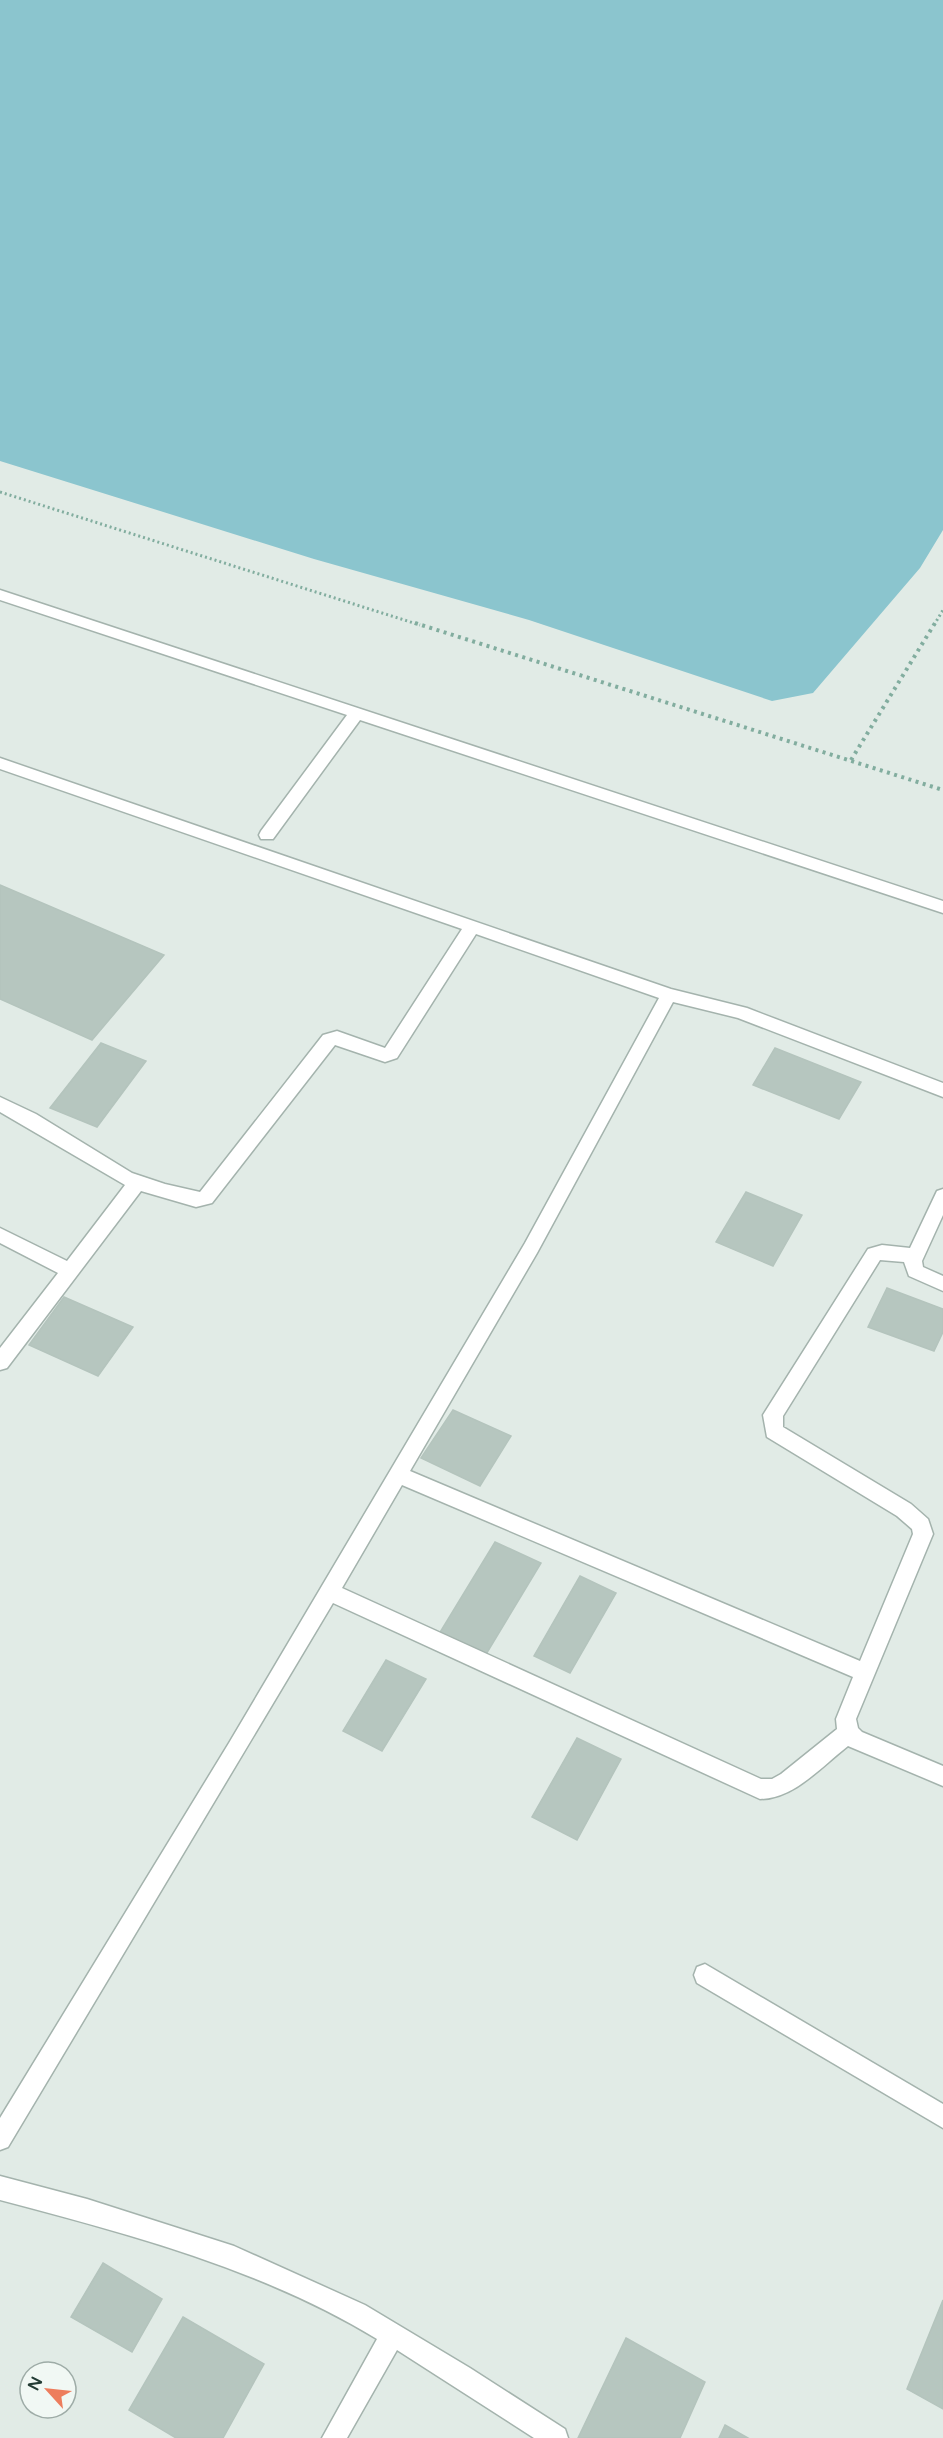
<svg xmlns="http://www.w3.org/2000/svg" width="943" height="2438" font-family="'Varela Round',sans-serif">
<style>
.water{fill:#8bc5ce}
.building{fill:#b6c6bf;stroke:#b4c4bd;stroke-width:1.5}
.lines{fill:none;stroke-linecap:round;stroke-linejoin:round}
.minor-casing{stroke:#a4b3ad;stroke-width:3}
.path-far1{stroke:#82ad9f;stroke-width:3;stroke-dasharray:2 3;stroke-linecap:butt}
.path{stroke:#82ad9f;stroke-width:4;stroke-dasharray:3 4.5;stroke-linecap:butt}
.minor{fill:#fff;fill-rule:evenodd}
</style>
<rect width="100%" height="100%" fill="#e1ebe6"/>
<polygon class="water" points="0,0 943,0 943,530 920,568 813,693 772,701 529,620 314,559 0,461"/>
<g class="building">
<polygon points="0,885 164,955 92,1040 0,999"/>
<polygon points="101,1043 146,1061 97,1127 50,1108"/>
<polygon points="775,1048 861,1082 839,1119 753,1085"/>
<polygon points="746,1192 802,1215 773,1266 716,1242"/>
<polygon points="887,1288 943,1309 943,1332 934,1351 868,1327"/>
<polygon points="64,1297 133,1327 98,1376 29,1345"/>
<polygon points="453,1410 511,1436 480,1486 421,1458"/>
<polygon points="495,1542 541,1563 485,1656 439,1634"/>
<polygon points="580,1576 616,1593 570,1673 534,1656"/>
<polygon points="386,1660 426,1679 382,1751 343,1731"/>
<polygon points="577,1738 621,1759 577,1840 532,1817"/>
<polygon points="103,2263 162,2299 132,2352 71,2317"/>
<polygon points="943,2300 943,2409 907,2389"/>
<polygon points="183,2317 264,2364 223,2438 176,2438 129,2410"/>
<polygon points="626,2338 705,2382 680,2438 578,2438"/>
<polygon points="725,2425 748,2438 719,2438"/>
</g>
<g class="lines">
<g class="minor-casing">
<g id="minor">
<polygon points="0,590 943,901 943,913 360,720 273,839 261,839 259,835 261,831 347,715 0,600"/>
<path d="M0 758 671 989 747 1008 943 1083V1097L738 1018 673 1002 537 1253 410 1471 860 1661 913 1534 912 1529 897 1516 767 1437 763 1415 868 1249 882 1245 910 1248 937 1191 943 1189V1215L922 1261 923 1267 943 1276V1291L909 1276 904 1262 880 1260 783 1416V1427L911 1504 928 1519 933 1534 856 1719 858 1728 862 1732 943 1766V1786L848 1746C822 1766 794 1799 760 1799L333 1603 8 2147 0 2150V2118L229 1743 525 1243 659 998 476 934 397 1058 385 1062 335 1045 212 1203 196 1207 141 1191 7 1368 0 1370V1348L58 1273 0 1243V1228L67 1261 125 1185 0 1112V1097L36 1114 132 1173 165 1184 200 1192 323 1035 337 1031 385 1048 462 929 0 769ZM402 1485 853 1677 836 1719 837 1729 781 1774 772 1779H761L342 1588Z"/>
<polygon points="705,1964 943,2104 943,2128 697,1983 694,1975 697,1967"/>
<path d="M0 2176 87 2199 234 2246 365 2305 470 2368 565 2429 568 2438H534L397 2350 347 2438H322L377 2339C262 2269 129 2234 0 2200Z"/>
</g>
</g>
<g class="path-far1">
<polyline points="0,492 420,625"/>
<polyline points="934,625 943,610"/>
</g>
<g class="path">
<polyline points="415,623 943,790"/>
<polyline points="851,760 935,623"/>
</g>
<use href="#minor" class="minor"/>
</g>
<g transform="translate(48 2390) rotate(297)"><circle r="28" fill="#f1f8f4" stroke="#9eaca7" stroke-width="1.5"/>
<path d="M0-4.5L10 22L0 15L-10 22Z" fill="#ed7d5d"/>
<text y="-9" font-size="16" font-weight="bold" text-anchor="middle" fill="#223b34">N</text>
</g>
</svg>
